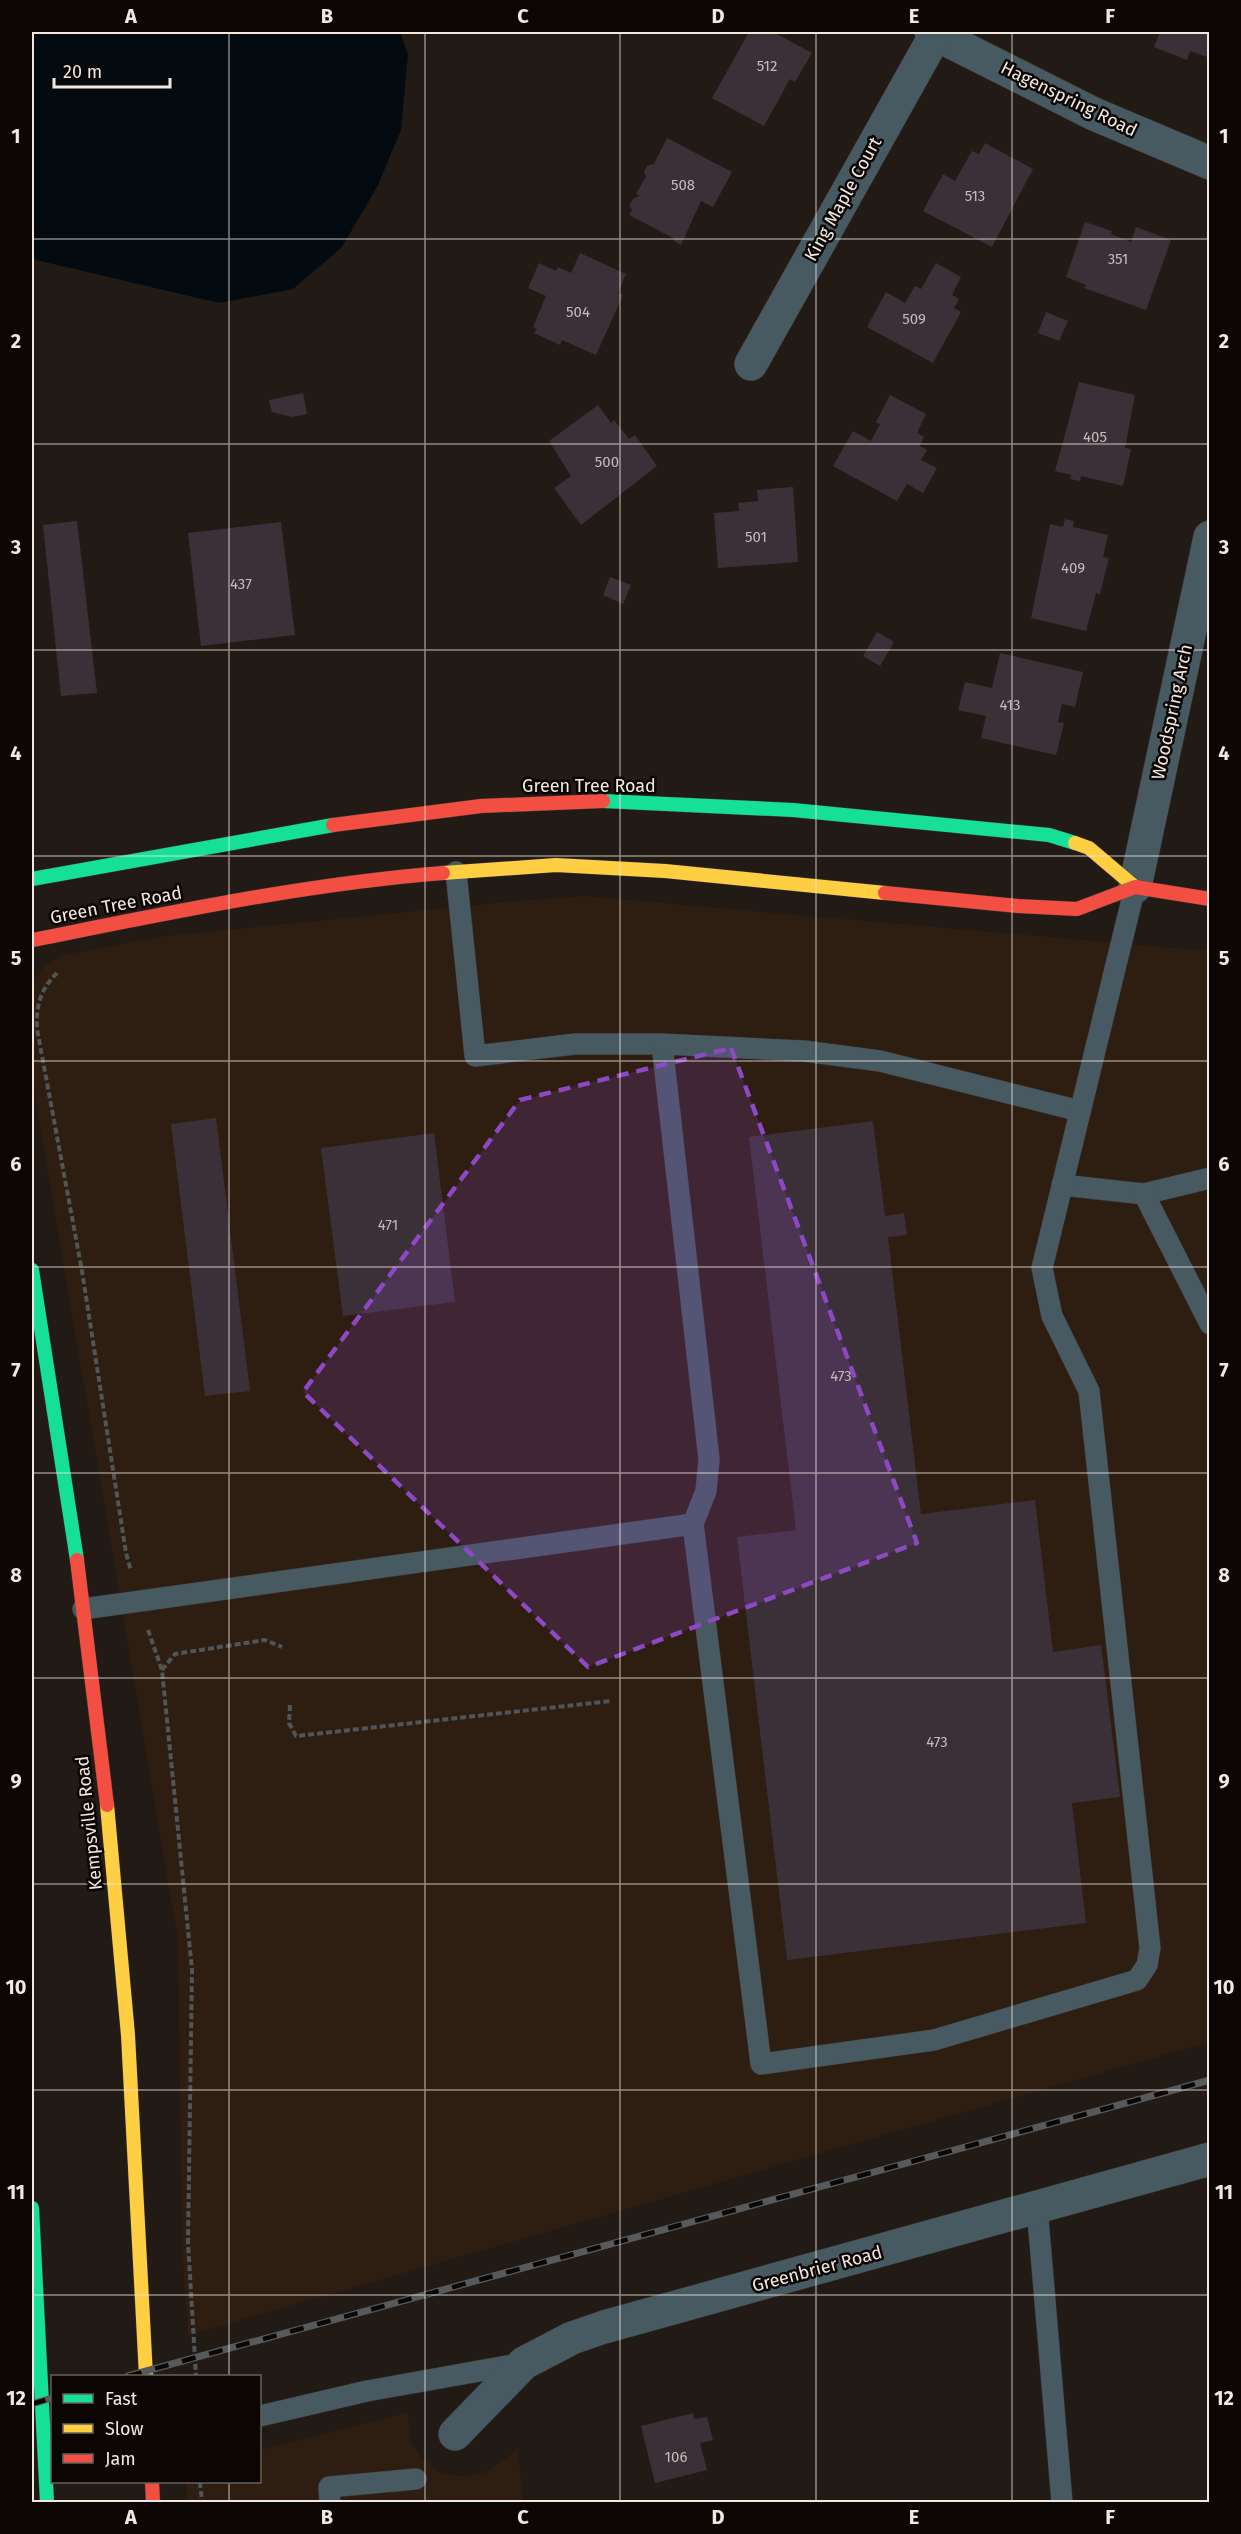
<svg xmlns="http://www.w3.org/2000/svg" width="1241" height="2534" font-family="'Fira Sans',sans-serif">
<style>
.built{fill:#2e1d11}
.water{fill:#040b10}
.building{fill:#3c3038}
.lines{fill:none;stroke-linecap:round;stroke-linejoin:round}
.lane-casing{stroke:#3a342e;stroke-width:22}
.street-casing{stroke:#3a342e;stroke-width:34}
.fast-casing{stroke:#3a342e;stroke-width:15}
.slow-casing{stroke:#3a342e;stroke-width:15}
.jam-casing{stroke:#3a342e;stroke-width:15}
.path{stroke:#505658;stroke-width:4;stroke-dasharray:6 3;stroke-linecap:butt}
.lane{stroke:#475961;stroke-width:21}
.street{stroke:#475961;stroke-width:33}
.fast{stroke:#16e098;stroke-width:14}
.slow{stroke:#ffcf43;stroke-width:14}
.jam{stroke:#f24e42;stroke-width:14}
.rail-casing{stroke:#565a5b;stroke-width:7}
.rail{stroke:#0b0603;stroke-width:4.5;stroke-dasharray:14;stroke-linecap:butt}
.marked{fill:#8d48c4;fill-opacity:0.2;stroke:#8d48c4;stroke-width:4.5;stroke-dasharray:12 8;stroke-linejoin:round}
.grid{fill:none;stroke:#f2e8e2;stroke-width:1.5;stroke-opacity:0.55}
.labels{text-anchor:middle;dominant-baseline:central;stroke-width:5;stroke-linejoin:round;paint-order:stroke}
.number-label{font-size:15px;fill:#c4bab8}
.street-label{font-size:18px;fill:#f2e8e2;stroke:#0b0603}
.neatline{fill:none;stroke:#f2e8e2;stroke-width:2}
.grid-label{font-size:20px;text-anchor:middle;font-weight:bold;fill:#f2e8e2}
</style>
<rect width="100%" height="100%" fill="#221a15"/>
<g class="built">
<polygon points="584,896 1209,951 1209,2042 188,2335 182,2249 178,1941 32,1078 32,983 44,966 63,955 164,936 505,902"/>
<polygon points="408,2412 410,2438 419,2455 438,2472 460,2476 484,2473 518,2449 523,2502 187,2502 186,2482 260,2482 260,2450"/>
</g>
<polygon class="water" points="32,32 400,32 408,54 401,130 378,185 342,247 293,289 219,303 32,259"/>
<g class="building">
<polygon points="749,32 773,32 812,53 795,82 790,79 764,126 712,98"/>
<polygon points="1160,32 1210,32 1210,58 1190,51 1187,60 1154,47"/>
<polygon points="667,138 732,172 713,207 701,201 681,245 674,241 675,239 629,215 632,210 629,205 634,198 640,196 636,194 646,176 644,172 647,166 654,164"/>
<polygon points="985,143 1033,169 992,247 923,211 943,174 955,181 972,151 979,154"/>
<polygon points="1085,222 1112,231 1111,234 1131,242 1136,227 1171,240 1146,310 1084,288 1086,285 1066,277"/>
<polygon points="580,253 626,274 618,293 623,295 596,355 562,340 560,345 534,333 537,329 533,327 546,296 528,288 539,263 556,271 558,267 571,273"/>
<polygon points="936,263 961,277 952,295 959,299 954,308 961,312 933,363 867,327 886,292 905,303 915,286 921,289"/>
<polygon points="1046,312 1068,321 1059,341 1038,333"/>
<polygon points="1079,382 1135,395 1125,448 1131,449 1123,486 1081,476 1080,481 1070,479 1071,475 1055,471"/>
<polygon points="303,393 307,414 292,417 272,412 269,400"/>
<polygon points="890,395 926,414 917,433 924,437 920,446 927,450 921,460 937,468 923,493 907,484 897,501 833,466 853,431 871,441 880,424 876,422"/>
<polygon points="598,405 611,423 614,420 629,439 635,435 657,466 581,525 554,488 571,476 549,441"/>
<polygon points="793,487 798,562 718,568 714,513 739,511 738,503 758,501 757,490"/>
<polygon points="1065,519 1074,521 1073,527 1108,535 1103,557 1109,558 1100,594 1096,593 1086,631 1031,618 1050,524 1063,527"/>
<polygon points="77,521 97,693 61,696 43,525"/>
<polygon points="281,522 295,635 201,646 188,533"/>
<polygon points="610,577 631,585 623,604 603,595"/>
<polygon points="877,632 894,642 880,666 863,656"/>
<polygon points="1000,653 1083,672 1075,707 1062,704 1058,722 1064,723 1056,755 981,738 986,716 958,710 965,682 992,688"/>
<polygon points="216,1118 250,1391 205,1396 171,1124"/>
<polygon points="873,1121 885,1216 904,1213 907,1235 888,1237 921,1514 1035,1500 1053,1652 1101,1645 1120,1797 1072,1803 1086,1923 787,1960 737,1537 796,1530 749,1137"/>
<polygon points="434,1133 455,1302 343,1316 321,1148"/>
<polygon points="693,2413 694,2419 707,2417 713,2440 700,2443 707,2470 655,2483 641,2426"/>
</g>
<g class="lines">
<g class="lane-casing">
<g id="lane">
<polyline points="456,872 475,1056 575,1044 662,1044 709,1459 706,1491 693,1524"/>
<polyline points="662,1044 804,1051 880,1061 1080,1111"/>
<polyline points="1062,1185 1144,1194 1210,1178"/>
<polyline points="1144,1194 1210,1324"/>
<polyline points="83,1609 693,1524 761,2064 934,2040 1137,1980 1147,1965 1150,1948 1089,1391 1052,1316 1042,1268 1135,887"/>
<polyline points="1037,2207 1062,2502"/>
<polyline points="260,2416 367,2391 524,2363"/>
<polyline points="330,2502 329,2487 416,2479"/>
</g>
</g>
<g class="street-casing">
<g id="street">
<polyline points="931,32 1094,114 1210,163"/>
<polyline points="751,364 936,34"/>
<polyline points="1135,887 1210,537"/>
<polyline points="455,2434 524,2363 572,2338 604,2327 1210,2159"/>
</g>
</g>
<g class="fast-casing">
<g id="fast">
<polyline points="603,801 793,810 1049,835 1075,843"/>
<polyline points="32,879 333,825"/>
<polyline points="32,1270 77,1560"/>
<polyline points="32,2208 47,2502"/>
</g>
</g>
<g class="slow-casing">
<g id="slow">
<polyline points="1075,843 1089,848 1135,887"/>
<polyline points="443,873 556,865 665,871 885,893"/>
<polyline points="107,1805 128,2035 146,2376"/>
</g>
</g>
<g class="jam-casing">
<g id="jam">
<polyline points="333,825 481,806 603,801"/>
<polyline points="885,893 1018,906 1077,909 1135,887 1210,899"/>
<path d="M32 940C169 913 304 884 443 873"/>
<polyline points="77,1560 107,1805"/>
<polyline points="152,2482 153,2502"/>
</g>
</g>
<g class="path">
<path d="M57 973C40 990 36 1005 37 1029L82 1271 126 1553 131 1571"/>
<polyline points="148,1630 162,1670 192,1970 188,2242 196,2376"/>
<polyline points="162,1670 175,1654 265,1640 282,1647"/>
<polyline points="290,1705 289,1723 296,1736 611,1701"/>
<polyline points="200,2482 202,2502"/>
</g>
<use href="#lane" class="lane"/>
<use href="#street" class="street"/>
<use href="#fast" class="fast"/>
<use href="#slow" class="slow"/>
<use href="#jam" class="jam"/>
<g class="rail-casing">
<g id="rail">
<polyline points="128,2376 1210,2080"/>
<polyline points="32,2404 52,2398"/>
</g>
</g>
<use href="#rail" class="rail"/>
</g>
<path class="marked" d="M731 1048 917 1543 588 1667 303 1392 520 1100Z"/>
<path class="grid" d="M229 32V2376M425 32V2502M620 32V2502M816 32V2502M1012 32V2502M32 239H1210M32 444H1210M32 650H1210M32 856H1210M32 1061H1210M32 1267H1210M32 1473H1210M32 1678H1210M32 1884H1210M32 2090H1210M32 2295H1210M229 2482V2502"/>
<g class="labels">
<g class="number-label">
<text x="767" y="66">512</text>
<text x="683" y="185">508</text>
<text x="975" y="196">513</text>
<text x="1118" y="259">351</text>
<text x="578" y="312">504</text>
<text x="914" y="319">509</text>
<text x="1095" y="437">405</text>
<text x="607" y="462">500</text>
<text x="756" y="537">501</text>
<text x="1073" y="568">409</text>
<text x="241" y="584">437</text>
<text x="1010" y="705">413</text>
<text x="388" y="1225">471</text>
<text x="841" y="1376">473</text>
<text x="937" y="1742">473</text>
<text x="676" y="2457">106</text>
</g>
<g class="street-label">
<text transform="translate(1069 99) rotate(26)">Hagenspring Road</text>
<text transform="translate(843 199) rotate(-61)">King Maple Court</text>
<text transform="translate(1172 712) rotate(-78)">Woodspring Arch</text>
<text x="589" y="786">Green Tree Road</text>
<text transform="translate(116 905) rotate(-11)">Green Tree Road</text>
<text transform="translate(89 1823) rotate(-96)">Kempsville Road</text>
<text transform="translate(817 2269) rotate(-15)">Greenbrier Road</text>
</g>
</g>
<rect width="1241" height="2534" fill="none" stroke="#0b0603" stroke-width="66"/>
<rect x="51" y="2375" width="210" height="108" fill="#0b0603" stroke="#67605c" stroke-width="1.5"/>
<rect x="63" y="2394" width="30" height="9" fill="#16e098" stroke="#67605c" stroke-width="1.5"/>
<text x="105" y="2405" font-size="18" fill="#f2e8e2">Fast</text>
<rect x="63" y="2424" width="30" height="9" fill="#ffcf43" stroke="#67605c" stroke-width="1.5"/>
<text x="105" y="2435" font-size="18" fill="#f2e8e2">Slow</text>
<rect x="63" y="2454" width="30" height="9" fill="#f24e42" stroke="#67605c" stroke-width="1.5"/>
<text x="105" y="2465" font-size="18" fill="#f2e8e2">Jam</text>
<path d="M54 78v9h116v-9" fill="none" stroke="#f2e8e2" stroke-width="3"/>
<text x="63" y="78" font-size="18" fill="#f2e8e2" stroke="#0b0603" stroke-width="4.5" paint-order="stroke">20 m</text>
<rect x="33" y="33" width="1175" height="2468" class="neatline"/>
<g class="grid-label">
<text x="131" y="23">A</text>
<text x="327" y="23">B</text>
<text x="523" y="23">C</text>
<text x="718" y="23">D</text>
<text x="914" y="23">E</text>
<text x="1110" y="23">F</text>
<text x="16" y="143">1</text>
<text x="1224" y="143">1</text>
<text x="16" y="348">2</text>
<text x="1224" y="348">2</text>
<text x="16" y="554">3</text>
<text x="1224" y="554">3</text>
<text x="16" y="760">4</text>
<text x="1224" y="760">4</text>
<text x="16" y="965">5</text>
<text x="1224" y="965">5</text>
<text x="16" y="1171">6</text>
<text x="1224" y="1171">6</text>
<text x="16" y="1377">7</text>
<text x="1224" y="1377">7</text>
<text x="16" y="1582">8</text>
<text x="1224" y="1582">8</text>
<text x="16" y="1788">9</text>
<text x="1224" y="1788">9</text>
<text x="16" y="1994">10</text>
<text x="1224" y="1994">10</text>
<text x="16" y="2199">11</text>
<text x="1224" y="2199">11</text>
<text x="16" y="2405">12</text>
<text x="1224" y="2405">12</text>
<text x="131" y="2524">A</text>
<text x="327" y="2524">B</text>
<text x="523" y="2524">C</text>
<text x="718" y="2524">D</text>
<text x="914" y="2524">E</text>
<text x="1110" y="2524">F</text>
</g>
</svg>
